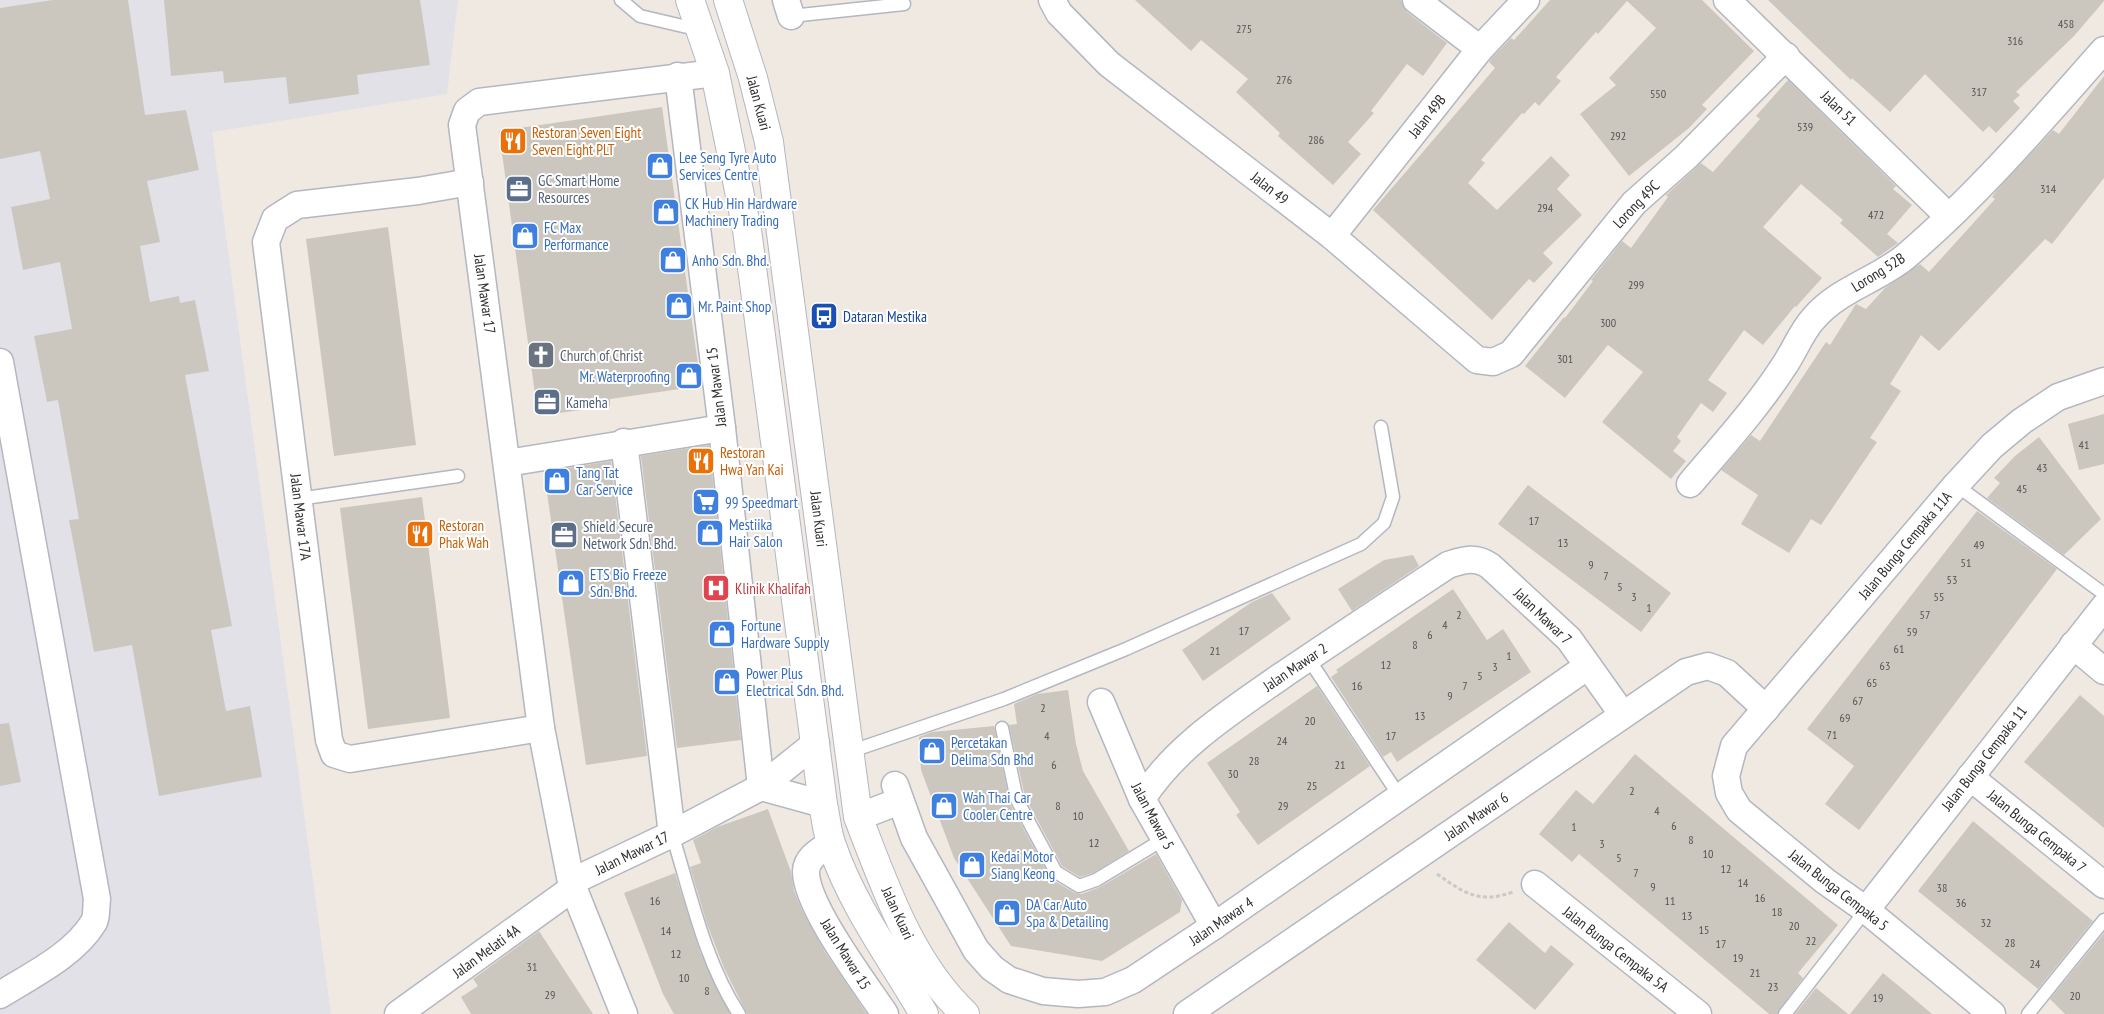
<svg xmlns="http://www.w3.org/2000/svg" width="2104" height="1014" font-family="'PT Sans Narrow',sans-serif">
<style>
.industrial{fill:#e3e1e8}
.building{fill:#cbc7bf}
.lines{fill:none;stroke-linecap:round;stroke-linejoin:round}
.service-casing{stroke:#b4b7c1;stroke-width:15}
.minor-casing{stroke:#b4b7c1;stroke-width:29}
.tertiary-casing{stroke:#b4b7c1;stroke-width:30}
.path{stroke:#c9c9c9;stroke-width:3;stroke-dasharray:4 2.5;stroke-linecap:butt}
.service{stroke:#fff;stroke-width:12}
.minor{stroke:#fff;stroke-width:26}
.tertiary{stroke:#fff;stroke-width:28}
.labels{text-anchor:middle;dominant-baseline:central;stroke-width:4;stroke-linejoin:round;paint-order:stroke}
.number-label{font-size:12px;fill:#555452}
.street-label{font-size:15px;fill:#2e2e2e;stroke:#fff}
.food-label{font-size:15px;fill:#c56008;stroke:#fff;text-anchor:start}
.shop-label{font-size:15px;fill:#366cbe;stroke:#fff;text-anchor:start}
.service-label{font-size:15px;fill:#4e5e75;stroke:#fff;text-anchor:start}
.transit-label{font-size:15px;fill:#164399;stroke:#fff;text-anchor:start}
.worship-label{font-size:15px;fill:#5b616d;stroke:#fff;text-anchor:start}
.health-label{font-size:15px;fill:#be3a42;stroke:#fff;text-anchor:start}
</style>
<rect width="100%" height="100%" fill="#efe9e1"/>
<polygon class="industrial" points="0,0 458,0 447,94 212,132 331,1014 0,1014"/>
<g class="building">
<polygon points="53,0 128,0 145,115 186,110 199,170 147,181 160,242 140,246 150,302 179,296 180,303 195,300 209,371 185,375 232,626 211,630 226,711 250,706 262,777 159,796 132,645 94,652 69,520 79,519 58,400 47,402 34,336 72,329 60,262 23,270 11,207 50,199 40,151 0,159 0,8"/>
<polygon points="164,0 420,0 430,65 357,75 359,94 289,104 286,77 224,83 223,71 171,76"/>
<polygon points="1135,0 1401,0 1407,12 1447,43 1423,76 1407,64 1371,111 1374,113 1348,142 1361,154 1333,185 1278,136 1280,133 1236,92 1248,79 1201,40 1191,51"/>
<polygon points="1550,0 1702,0 1754,51 1702,105 1707,109 1689,128 1629,176 1580,114 1616,85 1609,78 1656,28 1627,1 1598,34 1596,32 1556,77 1561,81 1539,106 1535,102 1524,114 1522,113 1481,160 1485,163 1468,183 1497,210 1551,156 1570,175 1557,189 1582,215 1543,253 1553,263 1534,283 1529,279 1492,320 1373,210 1495,68 1489,62 1491,59 1511,38 1514,40"/>
<polygon points="1768,0 2104,0 2104,1 2074,36 2016,92 2020,95 2013,101 2020,108 1996,133 1989,126 1983,132 1925,74 1890,112 1852,78 1851,80"/>
<polygon points="2104,76 2104,178 2052,244 2045,239 1939,351 1921,335 1890,384 1901,391 1870,438 1877,442 1821,525 1811,519 1789,553 1741,524 1758,495 1721,470 1751,435 1760,441 1826,342 1830,345 1856,304 1866,309 1885,288 1920,264 1929,272 1995,199 1992,197 1996,191 2053,130 2059,134"/>
<polygon points="1788,80 1896,186 1893,189 1912,205 1887,234 1898,243 1878,257 1840,223 1843,220 1801,184 1763,227 1822,278 1796,307 1795,306 1763,345 1744,330 1708,380 1727,393 1713,412 1701,403 1677,437 1681,441 1673,451 1686,461 1671,479 1602,422 1643,372 1608,345 1565,398 1525,366 1564,317 1565,318 1593,281 1591,280 1622,241 1631,248 1668,197 1666,195 1701,163 1713,172 1760,119 1756,116"/>
<polygon points="662,107 701,386 610,399 610,406 538,416 499,131"/>
<polygon points="388,227 416,445 334,456 306,239"/>
<polygon points="2104,414 2104,464 2079,470 2068,424"/>
<polygon points="2039,437 2101,519 2064,555 1987,498 2000,483 1994,478 2015,456"/>
<polygon points="709,445 741,740 677,748 641,456"/>
<polygon points="611,461 647,756 586,765 544,472"/>
<polygon points="1528,485 1671,593 1641,632 1498,524"/>
<polygon points="422,497 450,718 368,729 340,508"/>
<polygon points="1977,511 2057,569 1859,830 1825,804 1854,766 1807,729"/>
<polygon points="1413,555 1419,566 1352,611 1338,589 1384,560"/>
<polygon points="1453,589 1487,640 1503,629 1531,672 1397,762 1391,752 1383,757 1331,677 1338,672 1336,670"/>
<polygon points="1272,593 1291,619 1203,681 1182,650 1252,602"/>
<polygon points="1317,686 1370,766 1258,845 1236,815 1240,812 1207,763"/>
<polygon points="1068,690 1076,744 1083,771 1129,851 1093,873 1080,877 1062,866 1025,797 1009,725 1017,724 1014,704 1037,694"/>
<polygon points="2080,695 2104,716 2104,828 2024,762"/>
<polygon points="9,723 21,782 0,786 0,724"/>
<polygon points="994,726 1010,804 1051,879 1075,893 1082,894 1100,887 1156,854 1182,900 1180,912 1102,961 1011,946 954,858 921,770 919,737 932,732"/>
<polygon points="1635,754 1838,925 1798,973 1803,978 1777,1014 1769,1014 1579,854 1572,862 1539,834 1576,790 1593,804"/>
<polygon points="768,809 791,872 794,891 802,910 825,952 867,1014 747,1014 724,968 707,924 690,867 701,863 693,840 717,827"/>
<polygon points="1973,821 2093,921 2038,989 1918,891"/>
<polygon points="675,873 700,952 730,1014 674,1014 663,994 624,893"/>
<polygon points="1509,922 1545,953 1551,945 1574,964 1535,1010 1476,960"/>
<polygon points="539,931 593,1014 471,1014 461,997 478,986 473,979"/>
<polygon points="2104,933 2104,1014 2065,1014 2050,999"/>
<polygon points="1883,973 1900,987 1932,1014 1850,1014"/>
<polygon points="1816,988 1848,1014 1795,1014"/>
</g>
<g class="lines">
<g class="service-casing">
<g id="service">
<polyline points="621,0 640,16 700,30"/>
<polyline points="791,16 904,4"/>
<polyline points="1956,485 2104,594"/>
<polyline points="298,499 458,476"/>
<polyline points="1308,658 1400,797"/>
<polyline points="1002,728 1017,800 1056,872 1079,886 1096,880 1164,839"/>
<polyline points="849,752 1004,699 1126,649 1361,544 1384,523 1393,497 1381,427"/>
<path d="M672 834C691 895 704 960 739 1014"/>
<polyline points="1785,1014 1866,910"/>
<polyline points="2028,1014 2104,920"/>
</g>
</g>
<g class="minor-casing">
<g id="minor">
<polyline points="786,0 791,16"/>
<polyline points="1052,0 1059,13 1109,64 1332,236 1477,360 1493,362 1511,354 1634,203 1686,157 1786,56"/>
<polyline points="1416,0 1480,49"/>
<polyline points="1727,0 1949,217"/>
<polyline points="678,76 722,428 761,787"/>
<polyline points="470,182 418,191 297,205 275,219 266,242 329,740 334,754 350,759 541,728"/>
<polyline points="1332,236 1480,49 1526,0"/>
<path d="M0 362 97 899C96 906 97 916 94 922 74 955 32 975 0 995"/>
<polyline points="624,442 672,834"/>
<polyline points="507,463 722,428"/>
<path d="M1690 484C1722 446 1757 408 1784 366 1795 350 1801 332 1814 318 1839 289 1877 280 1905 257 1978 195 2040 122 2104 50"/>
<polyline points="2073,645 2104,671"/>
<polyline points="1101,702 1142,799 1214,926"/>
<polyline points="1970,777 2104,885"/>
<polyline points="895,785 914,838 976,950 992,968 1009,980 1043,991 1078,994 1105,992 1133,980 1214,926 1588,666"/>
<polyline points="761,787 823,804"/>
<path d="M1142 799C1175 747 1230 712 1280 677 1336 639 1392 602 1448 565 1464 560 1475 556 1490 566L1569 639 1623 715"/>
<polyline points="858,817 900,801"/>
<path d="M831 843C820 851 807 857 806 871 805 905 865 984 885 1014"/>
<polyline points="571,882 672,834 761,787 816,743"/>
<polyline points="1535,884 1698,1014"/>
<polyline points="1866,910 2104,607"/>
<polyline points="398,1014 573,888"/>
<polyline points="624,1014 571,882 541,728 462,125 467,111 479,102 715,73"/>
<polyline points="1187,1014 1686,672 1708,666 1727,673 1766,709"/>
<polyline points="1992,1014 1866,910 1825,881 1739,810 1729,793 1726,776 1734,746 1956,485 1992,446 2022,421 2058,397 2104,381"/>
</g>
</g>
<g class="tertiary-casing">
<g id="tertiary">
<path d="M690 0 715 73 747 230 823 804C826 818 827 833 832 846 853 907 892 959 924 1014"/>
<path d="M728 0 753 78 769 142 858 817C885 886 910 962 965 1014"/>
</g>
</g>
<path class="path" d="M1437 874C1464 893 1479 904 1513 892"/>
<use href="#service" class="service"/>
<use href="#minor" class="minor"/>
<use href="#tertiary" class="tertiary"/>
</g>
<defs>
<g id="restaurant-square" transform="scale(1.4375)"><rect x="-9" y="-9" width="18" height="18" rx="4" fill="#e8710a" stroke="#fff"/><path d="M-5-6h1v4h1v-4h1v4h1v-4h1v5L-1.5 .5V6h-2V.5L-5-1ZM5-6V6H3V1.5H1.5Q1.5-4 5-6Z" fill="#fff"/></g>
<g id="shop-square" transform="scale(1.4375)"><rect x="-9" y="-9" width="18" height="18" rx="4" fill="#3f7fe0" stroke="#fff"/><path d="M-5-2.5h2.3a2.7 3.5 0 0 1 5.4 0H5L5.5 6h-11ZM-1.5-2.5h3a1.5 2.3 0 0 0-3 0Z" fill="#fff"/></g>
<g id="office-square" transform="scale(1.4375)"><rect x="-9" y="-9" width="18" height="18" rx="4" fill="#5c6f8a" stroke="#fff"/><path d="M-6-3h4V-5.5h4V-3h4V5H-6ZM-1-4.5V-3h2v-1.5ZM-6 0V1H6V0Z" fill="#fff"/></g>
<g id="bus-square" transform="scale(1.4375)"><rect x="-9" y="-9" width="18" height="18" rx="4" fill="#1a4fb4" stroke="#fff"/><path d="M-5-6H5V4H4V6H2V4H-2V6H-4V4H-5ZM-3.5-4V0h7V-4ZM-3.5 1.2v1.5H-2V1.2ZM2 1.2v1.5H3.5V1.2Z" fill="#fff"/></g>
<g id="church-square" transform="scale(1.4375)"><rect x="-9" y="-9" width="18" height="18" rx="4" fill="#6b7280" stroke="#fff"/><path d="M-1.2-6h2.4v3.5h3.3v2.4h-3.3V6h-2.4V-.1h-3.3v-2.4h3.3Z" fill="#fff"/></g>
<g id="supermarket-square" transform="scale(1.4375)"><rect x="-9" y="-9" width="18" height="18" rx="4" fill="#3f7fe0" stroke="#fff"/><path d="M-6-5.5h2.5l.6 2H6L4.5 2H-2.5L-4.4-4H-6ZM-1.5 3.2a1.3 1.3 0 1 0 .1 0ZM3 3.2a1.3 1.3 0 1 0 .1 0Z" fill="#fff"/></g>
<g id="hospital-square" transform="scale(1.4375)"><rect x="-9" y="-9" width="18" height="18" rx="4" fill="#e0444e" stroke="#fff"/><path d="M-5-5h3v3.5h4V-5h3V5h-3V1.5h-4V5h-3Z" fill="#fff"/></g>
</defs>
<g fill-rule="evenodd">
<use href="#restaurant-square" x="513" y="141"/>
<use href="#shop-square" x="660" y="166"/>
<use href="#office-square" x="519" y="189"/>
<use href="#shop-square" x="666" y="212"/>
<use href="#shop-square" x="525" y="236"/>
<use href="#shop-square" x="673" y="260"/>
<use href="#shop-square" x="679" y="306"/>
<use href="#bus-square" x="824" y="316"/>
<use href="#church-square" x="541" y="355"/>
<use href="#shop-square" x="689" y="376"/>
<use href="#office-square" x="547" y="402"/>
<use href="#restaurant-square" x="701" y="461"/>
<use href="#shop-square" x="557" y="481"/>
<use href="#supermarket-square" x="706" y="502"/>
<use href="#shop-square" x="710" y="533"/>
<use href="#restaurant-square" x="420" y="534"/>
<use href="#office-square" x="564" y="535"/>
<use href="#shop-square" x="571" y="583"/>
<use href="#hospital-square" x="716" y="588"/>
<use href="#shop-square" x="722" y="634"/>
<use href="#shop-square" x="727" y="682"/>
<use href="#shop-square" x="932" y="751"/>
<use href="#shop-square" x="944" y="806"/>
<use href="#shop-square" x="972" y="865"/>
<use href="#shop-square" x="1007" y="913"/>
</g>
<g class="labels">
<g class="number-label">
<text x="2066" y="23">458</text>
<text x="1244" y="28">275</text>
<text x="2015" y="40">316</text>
<text x="1284" y="79">276</text>
<text x="1979" y="91">317</text>
<text x="1658" y="93">550</text>
<text x="1805" y="126">539</text>
<text x="1618" y="135">292</text>
<text x="1316" y="139">286</text>
<text x="2048" y="188">314</text>
<text x="1545" y="207">294</text>
<text x="1876" y="214">472</text>
<text x="1636" y="284">299</text>
<text x="1608" y="322">300</text>
<text x="1565" y="358">301</text>
<text x="2084" y="444">41</text>
<text x="2042" y="467">43</text>
<text x="2022" y="488">45</text>
<text x="1534" y="520">17</text>
<text x="1563" y="542">13</text>
<text x="1979" y="544">49</text>
<text x="1966" y="562">51</text>
<text x="1591" y="564">9</text>
<text x="1606" y="575">7</text>
<text x="1952" y="579">53</text>
<text x="1620" y="586">5</text>
<text x="1634" y="596">3</text>
<text x="1939" y="596">55</text>
<text x="1649" y="607">1</text>
<text x="1459" y="614">2</text>
<text x="1925" y="614">57</text>
<text x="1445" y="624">4</text>
<text x="1244" y="630">17</text>
<text x="1912" y="631">59</text>
<text x="1430" y="634">6</text>
<text x="1415" y="644">8</text>
<text x="1899" y="648">61</text>
<text x="1215" y="650">21</text>
<text x="1509" y="655">1</text>
<text x="1386" y="664">12</text>
<text x="1885" y="665">63</text>
<text x="1495" y="666">3</text>
<text x="1480" y="675">5</text>
<text x="1872" y="682">65</text>
<text x="1357" y="685">16</text>
<text x="1465" y="685">7</text>
<text x="1450" y="695">9</text>
<text x="1858" y="700">67</text>
<text x="1043" y="707">2</text>
<text x="1420" y="715">13</text>
<text x="1845" y="717">69</text>
<text x="1310" y="720">20</text>
<text x="1832" y="734">71</text>
<text x="1047" y="735">4</text>
<text x="1391" y="735">17</text>
<text x="1282" y="740">24</text>
<text x="1254" y="760">28</text>
<text x="1054" y="764">6</text>
<text x="1340" y="764">21</text>
<text x="1233" y="773">30</text>
<text x="1312" y="785">25</text>
<text x="1632" y="790">2</text>
<text x="1058" y="805">8</text>
<text x="1283" y="805">29</text>
<text x="1657" y="810">4</text>
<text x="1078" y="815">10</text>
<text x="1674" y="825">6</text>
<text x="1574" y="826">1</text>
<text x="1691" y="839">8</text>
<text x="1094" y="842">12</text>
<text x="1602" y="843">3</text>
<text x="1708" y="853">10</text>
<text x="1619" y="857">5</text>
<text x="1726" y="868">12</text>
<text x="1636" y="872">7</text>
<text x="1743" y="882">14</text>
<text x="1653" y="886">9</text>
<text x="1942" y="887">38</text>
<text x="1760" y="897">16</text>
<text x="655" y="900">16</text>
<text x="1670" y="900">11</text>
<text x="1961" y="902">36</text>
<text x="1777" y="911">18</text>
<text x="1687" y="915">13</text>
<text x="1986" y="922">32</text>
<text x="1794" y="925">20</text>
<text x="1704" y="929">15</text>
<text x="666" y="930">14</text>
<text x="1811" y="940">22</text>
<text x="2010" y="942">28</text>
<text x="1721" y="943">17</text>
<text x="676" y="953">12</text>
<text x="1738" y="957">19</text>
<text x="2035" y="963">24</text>
<text x="532" y="966">31</text>
<text x="1755" y="972">21</text>
<text x="684" y="977">10</text>
<text x="1773" y="986">23</text>
<text x="707" y="990">8</text>
<text x="550" y="994">29</text>
<text x="2075" y="995">20</text>
<text x="1878" y="997">19</text>
</g>
<g class="street-label">
<text transform="translate(759 103) rotate(75)">Jalan Kuari</text>
<text transform="translate(1839 108) rotate(44)">Jalan 51</text>
<text transform="translate(1427 116) rotate(-52)">Jalan 49B</text>
<text transform="translate(1270 188) rotate(38)">Jalan 49</text>
<text transform="translate(1636 204) rotate(-46)">Lorong 49C</text>
<text transform="translate(1878 272) rotate(-32)">Lorong 52B</text>
<text transform="translate(485 294) rotate(82)">Jalan Mawar 17</text>
<text transform="translate(716 387) rotate(-97)">Jalan Mawar 15</text>
<text transform="translate(301 517) rotate(83)">Jalan Mawar 17A</text>
<text transform="translate(819 519) rotate(83)">Jalan Kuari</text>
<text transform="translate(1905 545) rotate(-50)">Jalan Bunga Cempaka 11A</text>
<text transform="translate(1543 616) rotate(44)">Jalan Mawar 7</text>
<text transform="translate(1295 667) rotate(-34)">Jalan Mawar 2</text>
<text transform="translate(1984 758) rotate(-52)">Jalan Bunga Cempaka 11</text>
<text transform="translate(1153 816) rotate(62)">Jalan Mawar 5</text>
<text transform="translate(1476 816) rotate(-34)">Jalan Mawar 6</text>
<text transform="translate(2037 831) rotate(39)">Jalan Bunga Cempaka 7</text>
<text transform="translate(632 853) rotate(-26)">Jalan Mawar 17</text>
<text transform="translate(1839 890) rotate(38)">Jalan Bunga Cempaka 5</text>
<text transform="translate(898 913) rotate(65)">Jalan Kuari</text>
<text transform="translate(1221 921) rotate(-34)">Jalan Mawar 4</text>
<text transform="translate(1616 949) rotate(38)">Jalan Bunga Cempaka 5A</text>
<text transform="translate(486 951) rotate(-36)">Jalan Melati 4A</text>
<text transform="translate(846 954) rotate(58)">Jalan Mawar 15</text>
</g>
<g class="food-label">
<text x="532" y="132">Restoran Seven Eight<tspan x="532" dy="17">Seven Eight PLT</tspan></text>
<text x="720" y="452">Restoran<tspan x="720" dy="17">Hwa Yan Kai</tspan></text>
<text x="439" y="525">Restoran<tspan x="439" dy="17">Phak Wah</tspan></text>
</g>
<g class="shop-label">
<text x="679" y="157">Lee Seng Tyre Auto<tspan x="679" dy="17">Services Centre</tspan></text>
<text x="685" y="203">CK Hub Hin Hardware<tspan x="685" dy="17">Machinery Trading</tspan></text>
<text x="544" y="227">FC Max<tspan x="544" dy="17">Performance</tspan></text>
<text x="692" y="260">Anho Sdn. Bhd.</text>
<text x="698" y="306">Mr. Paint Shop</text>
<text x="670" y="376" text-anchor="end">Mr. Waterproofing</text>
<text x="576" y="472">Tang Tat<tspan x="576" dy="17">Car Service</tspan></text>
<text x="725" y="502">99 Speedmart</text>
<text x="729" y="524">Mestiika<tspan x="729" dy="17">Hair Salon</tspan></text>
<text x="590" y="574">ETS Bio Freeze<tspan x="590" dy="17">Sdn. Bhd.</tspan></text>
<text x="741" y="625">Fortune<tspan x="741" dy="17">Hardware Supply</tspan></text>
<text x="746" y="673">Power Plus<tspan x="746" dy="17">Electrical Sdn. Bhd.</tspan></text>
<text x="951" y="742">Percetakan<tspan x="951" dy="17">Delima Sdn Bhd</tspan></text>
<text x="963" y="797">Wah Thai Car<tspan x="963" dy="17">Cooler Centre</tspan></text>
<text x="991" y="856">Kedai Motor<tspan x="991" dy="17">Siang Keong</tspan></text>
<text x="1026" y="904">DA Car Auto<tspan x="1026" dy="17">Spa &amp; Detailing</tspan></text>
</g>
<g class="service-label">
<text x="538" y="180">GC Smart Home<tspan x="538" dy="17">Resources</tspan></text>
<text x="566" y="402">Kameha</text>
<text x="583" y="526">Shield Secure<tspan x="583" dy="17">Network Sdn. Bhd.</tspan></text>
</g>
<g class="transit-label">
<text x="843" y="316">Dataran Mestika</text>
</g>
<g class="worship-label">
<text x="560" y="355">Church of Christ</text>
</g>
<g class="health-label">
<text x="735" y="588">Klinik Khalifah</text>
</g>
</g>
</svg>
